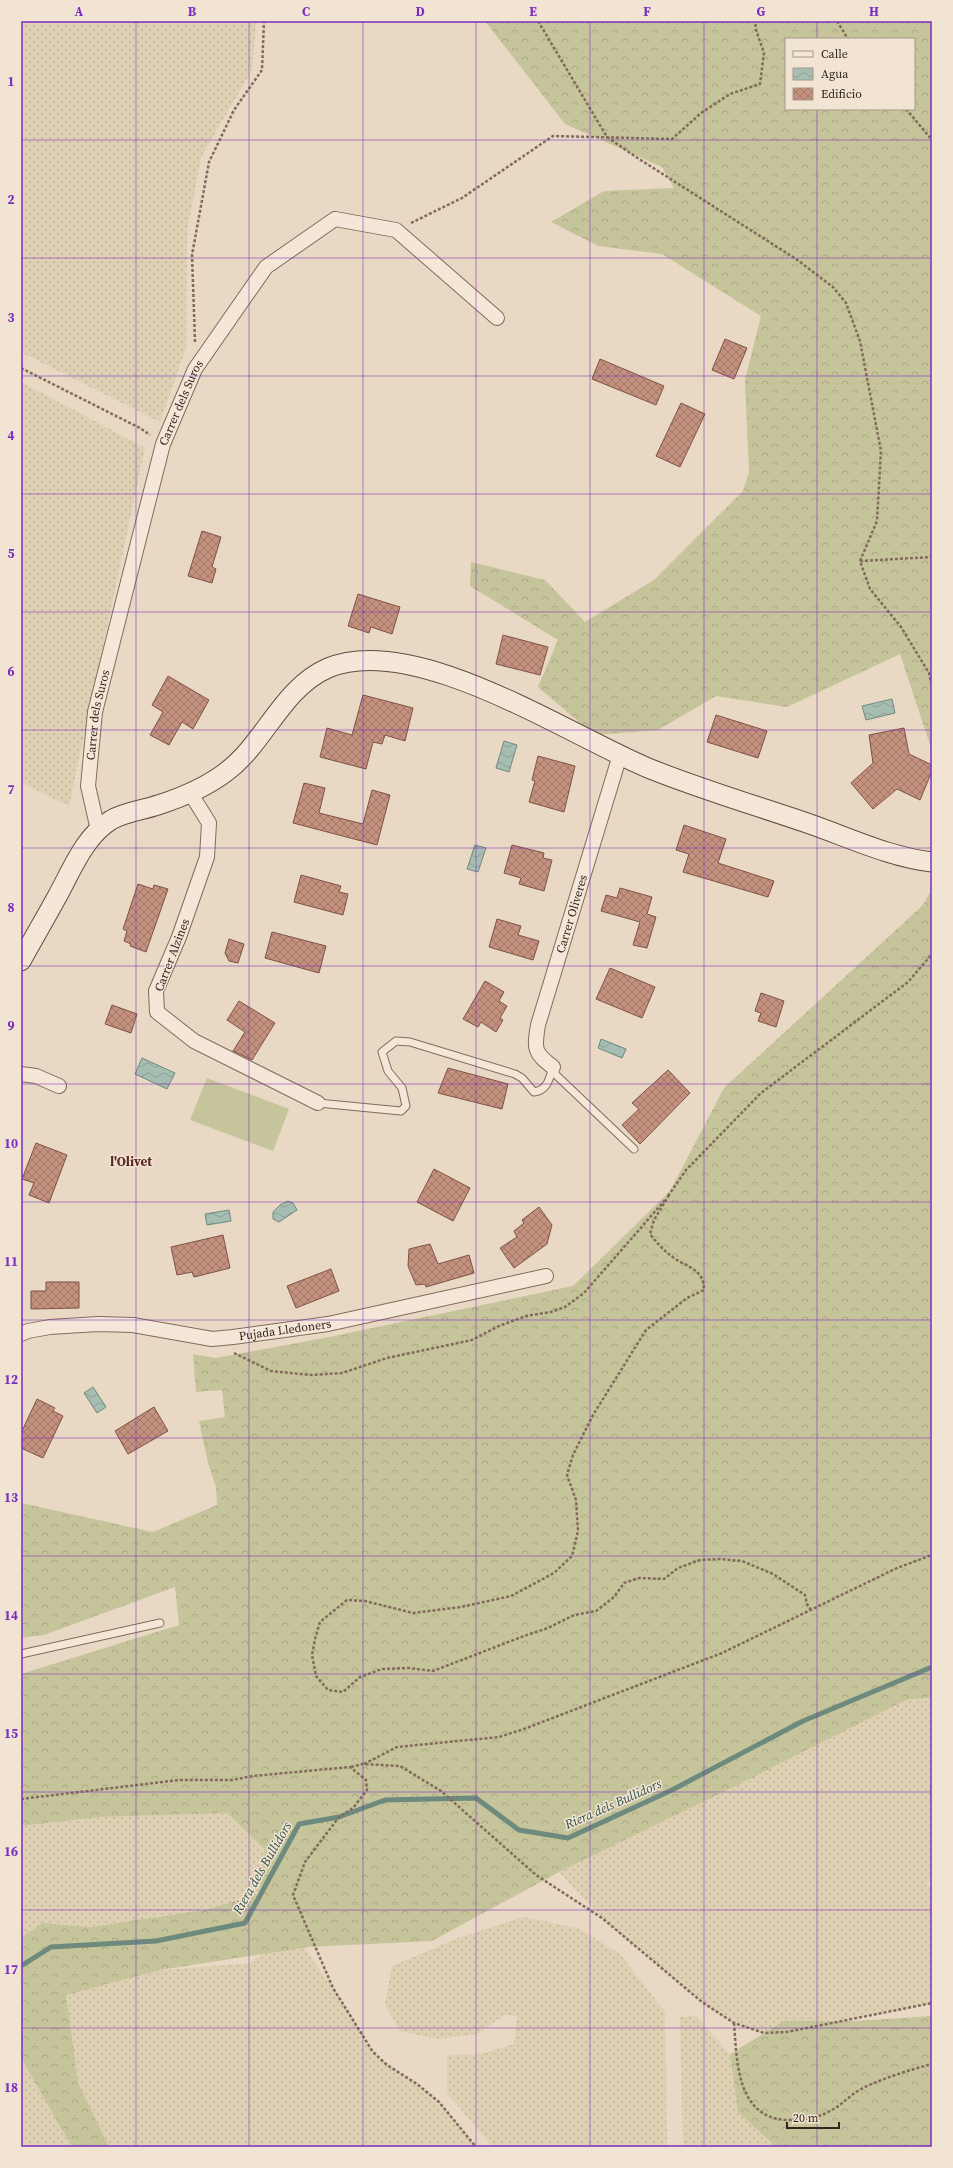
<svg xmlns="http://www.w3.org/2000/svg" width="953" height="2168" font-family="'Source Serif 4',serif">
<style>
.farmland{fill:url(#farmland-dots)}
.forest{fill:url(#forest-crowns);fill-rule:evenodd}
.pitch{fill:#c6c49a}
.water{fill:url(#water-waves);stroke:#6e8a7e}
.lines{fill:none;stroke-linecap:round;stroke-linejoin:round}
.stream{stroke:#6e8a7e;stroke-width:5}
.building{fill:url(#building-cross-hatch);stroke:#7e5345}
.lane-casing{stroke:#826b5d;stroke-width:9}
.street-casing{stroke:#826b5d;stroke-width:16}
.secondary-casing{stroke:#634c40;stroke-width:21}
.path{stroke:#826b5d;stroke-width:2.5;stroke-dasharray:3 2;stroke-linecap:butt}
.lane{stroke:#f5e7d7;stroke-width:7}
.street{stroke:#f5e7d7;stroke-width:14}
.secondary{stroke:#f5e7d7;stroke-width:19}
.grid{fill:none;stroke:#7b2cbf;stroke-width:1;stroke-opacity:0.55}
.labels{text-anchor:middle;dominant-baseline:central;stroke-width:3;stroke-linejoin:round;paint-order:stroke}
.street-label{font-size:12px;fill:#33261f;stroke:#f1e4d3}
.neighbourhood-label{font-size:13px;font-weight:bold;fill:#5b2623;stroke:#f1e4d3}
.water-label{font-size:13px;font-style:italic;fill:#30514a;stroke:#f1e4d3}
.neatline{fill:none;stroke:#7b2cbf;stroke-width:1.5}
.grid-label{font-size:13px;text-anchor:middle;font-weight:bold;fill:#7b2cbf}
</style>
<defs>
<pattern id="farmland-dots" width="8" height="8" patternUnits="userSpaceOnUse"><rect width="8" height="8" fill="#ded0b3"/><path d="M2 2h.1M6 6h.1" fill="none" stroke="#bfb29a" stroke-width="1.8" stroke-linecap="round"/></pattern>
<pattern id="forest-crowns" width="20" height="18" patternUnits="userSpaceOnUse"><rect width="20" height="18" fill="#c6c49a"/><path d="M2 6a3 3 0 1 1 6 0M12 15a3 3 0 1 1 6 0" fill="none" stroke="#aba884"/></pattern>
<pattern id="water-waves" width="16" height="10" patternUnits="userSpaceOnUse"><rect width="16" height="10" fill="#a6bdb2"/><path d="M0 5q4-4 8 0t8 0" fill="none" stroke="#8fa299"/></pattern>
<pattern id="building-cross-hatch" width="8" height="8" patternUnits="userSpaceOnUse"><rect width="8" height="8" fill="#c3917e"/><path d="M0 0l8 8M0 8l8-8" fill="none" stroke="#9f7667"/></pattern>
</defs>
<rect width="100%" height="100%" fill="#e9d8c4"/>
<g class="farmland">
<polygon points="21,21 256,21 252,70 201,157 187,232 186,348 160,422 21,352"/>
<polygon points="21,382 145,448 69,806 21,782"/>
<polygon points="932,1697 932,1877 926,1887 932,1886 932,2003 787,2032 764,2033 734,2023 702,2002 602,1918 559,1872 738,1785 906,1700"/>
<polygon points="228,1813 265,1850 259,1894 204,1910 90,1927 43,1923 21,1937 21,1826 100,1817"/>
<polygon points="523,1917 578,1928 620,1954 665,2012 667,2147 493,2147 447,2093 447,2055 481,2054 514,2044 517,2016 504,2015 478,2034 437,2039 400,2031 385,2005 392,1966 458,1938"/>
<polygon points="292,1931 333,1988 373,2052 387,2065 417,2084 439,2102 476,2147 105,2147 21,1994 105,1975 250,1963"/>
<polygon points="696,2016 730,2054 738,2112 776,2147 683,2147 680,2017"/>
<polygon points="21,2058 72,2147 21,2147"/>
</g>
<g class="forest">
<path d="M485 21H932V751L900 654 787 707 716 696 658 730 594 735 538 687 558 640 470 586 471 562 545 580 585 622 654 580 743 491 749 472 745 380 761 316 662 254 598 246 551 222 604 191 674 188 662 167 565 124ZM786 39H914V109H786Z"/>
<polygon points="932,889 932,1697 906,1700 738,1785 559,1872 432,1941 308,1947 160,1970 66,1995 78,2083 109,2147 72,2147 21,2058 21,1937 43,1923 90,1927 204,1910 259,1894 265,1850 227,1813 100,1817 21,1826 21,1674 179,1625 175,1587 44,1635 21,1638 21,1503 153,1532 217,1505 216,1487 208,1463 199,1421 225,1417 222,1390 196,1392 193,1354 216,1358 329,1337 573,1286 670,1191 724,1088 923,905"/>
<polygon points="932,2016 932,2147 776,2147 738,2112 730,2054 784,2021 856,2021"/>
</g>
<polygon class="pitch" points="207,1078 289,1109 273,1151 190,1120"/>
<g class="water">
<polygon points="892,699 895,713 866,720 862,706"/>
<polygon points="504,741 517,745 509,772 496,768"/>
<polygon points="475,845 486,848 478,872 467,869"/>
<polygon points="601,1039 626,1049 622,1058 598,1048"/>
<polygon points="142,1058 175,1073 167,1089 135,1074"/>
<polygon points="288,1201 293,1203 297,1210 279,1222 273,1219 273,1212 280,1205"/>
<polygon points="229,1210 231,1221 207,1225 205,1214"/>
<polygon points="93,1387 106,1407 97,1413 84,1393"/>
</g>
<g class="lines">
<polyline class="stream" points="21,1966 51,1947 156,1941 245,1923 299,1824 339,1817 385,1800 476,1798 519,1830 568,1838 672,1790 803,1721 932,1667"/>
</g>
<g class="building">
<polygon points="725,339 747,348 734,379 712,370"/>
<polygon points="600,359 664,386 656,405 592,379"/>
<polygon points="681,403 705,414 680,467 656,456"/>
<polygon points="202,531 221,537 212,567 216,569 212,583 188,576"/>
<polygon points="358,594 400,607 392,634 371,627 369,633 348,626"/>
<polygon points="503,635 548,647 540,675 496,664"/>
<polygon points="168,676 209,700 193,729 182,722 169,745 150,735 163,712 152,705"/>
<polygon points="363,695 413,708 405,741 385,735 382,744 373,742 366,769 320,757 327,728 352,735"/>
<polygon points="716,715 767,731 758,758 707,742"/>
<polygon points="904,728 909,754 932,765 932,771 920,800 897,789 873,809 851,783 873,763 869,735"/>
<polygon points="538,756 575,766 564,812 529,802 535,781 532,780"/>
<polygon points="304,783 325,788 319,813 363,824 372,790 390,795 377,845 293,823"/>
<polygon points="684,825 726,839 718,863 774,881 768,897 683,872 689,854 676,850"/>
<polygon points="512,845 544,853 543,858 552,860 544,891 519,884 521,878 504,873"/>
<polygon points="301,875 341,886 339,892 348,894 343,915 294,902"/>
<polygon points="138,884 153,889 154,885 168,889 146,952 130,946 131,944 124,941 127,931 123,929"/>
<polygon points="620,888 652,897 647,914 656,917 647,948 633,945 640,922 601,911 606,895 617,898"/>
<polygon points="497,919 521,926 518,935 539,941 533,960 489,947"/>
<polygon points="272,932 326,946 319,973 265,958"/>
<polygon points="229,939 244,944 238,963 229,961 225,953"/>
<polygon points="610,968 655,987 642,1018 596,999"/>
<polygon points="485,981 504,992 499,1001 507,1006 500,1018 503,1020 496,1032 481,1022 478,1027 463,1019"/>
<polygon points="761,993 784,1001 776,1027 758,1021 761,1013 755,1011"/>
<polygon points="239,1001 275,1023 252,1060 233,1051 245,1032 227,1020"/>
<polygon points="112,1005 137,1014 131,1033 105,1024"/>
<polygon points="448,1068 508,1084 502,1109 438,1093"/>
<polygon points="668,1070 690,1093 640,1144 622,1125 639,1109 632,1103"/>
<polygon points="36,1143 67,1155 49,1203 29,1195 34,1183 22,1179"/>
<polygon points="434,1169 470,1188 453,1221 417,1202"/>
<polygon points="539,1207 552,1225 547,1244 514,1268 500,1248 517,1237 514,1231 524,1223 522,1220"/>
<polygon points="223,1235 230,1268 194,1277 192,1272 177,1275 171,1247"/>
<polygon points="430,1244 438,1264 469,1255 474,1273 426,1287 425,1284 416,1285 408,1266 409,1249"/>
<polygon points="331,1269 339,1291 296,1308 287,1286"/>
<polygon points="46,1282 79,1282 79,1308 31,1309 31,1291 46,1291"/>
<polygon points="37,1399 55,1408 53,1411 63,1416 43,1458 21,1448 21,1433"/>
<polygon points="154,1407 168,1431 128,1454 115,1431"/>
</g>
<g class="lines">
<g class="lane-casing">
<g id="lane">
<polyline points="553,1067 556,1075 634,1149"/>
<path d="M318 1103 401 1111 406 1106 402 1088 388 1071 382 1052 396 1041 410 1042 515 1074 522 1078 534 1092C548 1090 549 1079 553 1067"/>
<polyline points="21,1654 160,1623"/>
</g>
</g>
<g class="street-casing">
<g id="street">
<polyline points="191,794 209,823 207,857 179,937 156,991 157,1012 194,1041 318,1103"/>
<path id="s1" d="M98 830 88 786 95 712 163 444 195 369 266 267 335 219 396 230 497 318"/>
<path id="s2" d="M553 1067C534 1053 534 1049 538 1025L620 755"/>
<polyline points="21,1074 36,1076 59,1086"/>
<path id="s3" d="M21 1334 28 1331 50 1327 98 1324 133 1325 212 1339 233 1337 328 1324 546 1276"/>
</g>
</g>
<g class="secondary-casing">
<path id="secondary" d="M21 961C33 939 46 917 58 895 72 869 85 836 111 820 125 812 143 810 158 805 183 797 205 788 226 772 265 743 282 688 328 668 414 632 567 734 648 768 700 789 754 805 807 823 848 837 889 857 932 862"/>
</g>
<g class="path">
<polyline points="538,21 607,137 636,157 796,259 833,287 846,303 860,341 881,451 877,521 860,561 870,589 901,627 929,673 932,687"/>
<polyline points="837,21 848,39"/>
<polyline points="906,109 932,140"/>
<polyline points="411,223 462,198 553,136 672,139 701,113 730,94 760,84 764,53 755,27 757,21"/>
<polyline points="195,342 192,255 209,162 234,110 262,70 264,21"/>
<polyline points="21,368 140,428 150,435"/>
<polyline points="860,561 932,557"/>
<path d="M669 1195 654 1220 650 1234C657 1243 664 1251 674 1258 688 1268 704 1269 704 1290L687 1298 646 1330 593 1415 573 1455 567 1475 576 1500 578 1531 572 1556 554 1573 511 1596 461 1607 413 1613 365 1601 347 1600 320 1622 315 1639 312 1655 316 1676 328 1690 343 1692 360 1677 382 1669 409 1668 433 1671 524 1636 548 1628 574 1615 596 1611 614 1597 624 1583 639 1578 664 1579 678 1568 700 1560 720 1559 742 1561 773 1574 805 1595 807 1604 811 1610"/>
<polyline points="668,1196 686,1170 761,1093 908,982 932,954"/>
<polyline points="234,1353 271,1371 311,1375 342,1373 387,1358 472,1340 499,1326 526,1316 551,1312 565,1307 584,1293 665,1200"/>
<polyline points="364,1764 397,1747 499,1737 524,1729 722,1653 897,1568 932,1555"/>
<polyline points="351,1767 363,1764 400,1766 441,1791 536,1875 602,1918 702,2002 734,2023 764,2033 787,2032 932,2003"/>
<polyline points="21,1799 179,1780 232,1780 253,1776 350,1767 366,1780 367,1790 353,1808 339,1817 305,1862 293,1895 333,1988 373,2052 387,2065 417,2084 439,2102 476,2147"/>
<path d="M734 2023C737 2060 736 2117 786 2120 802 2120 816 2119 830 2111 842 2105 851 2094 863 2088 884 2078 909 2070 932 2064"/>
</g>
<use href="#lane" class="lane"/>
<use href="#street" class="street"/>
<use href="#secondary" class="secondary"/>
</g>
<path class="grid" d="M136 21V2147M249 21V2147M363 21V2147M476 21V2147M590 21V2147M704 21V2147M817 21V39M817 109V2147M21 140H932M21 258H932M21 376H932M21 494H932M21 612H932M21 730H932M21 848H932M21 966H932M21 1084H932M21 1202H932M21 1320H932M21 1438H932M21 1556H932M21 1674H932M21 1792H932M21 1910H932M21 2028H932"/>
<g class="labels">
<g class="street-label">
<text stroke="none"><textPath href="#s1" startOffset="441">Carrer dels Suros</textPath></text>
<text stroke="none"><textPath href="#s1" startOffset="117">Carrer dels Suros</textPath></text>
<text stroke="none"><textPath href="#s2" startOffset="165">Carrer Oliveres</textPath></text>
<text transform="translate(172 955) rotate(-69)">Carrer Alzines</text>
<text stroke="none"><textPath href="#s3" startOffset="267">Pujada Lledoners</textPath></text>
</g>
<g class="neighbourhood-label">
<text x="131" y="1161">l'Olivet</text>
</g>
<g class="water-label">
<text transform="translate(613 1804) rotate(-24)">Riera dels Bullidors</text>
<text transform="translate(262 1868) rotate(-60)">Riera dels Bullidors</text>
</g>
</g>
<rect width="953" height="2168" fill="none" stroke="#f1e4d3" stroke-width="44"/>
<rect x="785" y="38" width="130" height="72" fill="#f1e4d3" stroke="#a5988b"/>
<rect x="793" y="51" width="20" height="6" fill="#f5e7d7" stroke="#a5988b"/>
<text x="821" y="58" font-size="12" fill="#33261f">Calle</text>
<rect x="793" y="68" width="20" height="12" fill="url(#water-waves)" stroke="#a5988b"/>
<text x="821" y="78" font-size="12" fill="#33261f">Agua</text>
<rect x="793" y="88" width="20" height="12" fill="url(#building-cross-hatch)" stroke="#a5988b"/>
<text x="821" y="98" font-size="12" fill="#33261f">Edificio</text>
<path d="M787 2122v6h52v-6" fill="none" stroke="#33261f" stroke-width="2"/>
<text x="793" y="2122" font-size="12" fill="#33261f" stroke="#f1e4d3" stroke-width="3" paint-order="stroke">20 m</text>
<rect x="22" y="22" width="909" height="2124" class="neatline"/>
<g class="grid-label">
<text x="79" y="16">A</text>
<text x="192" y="16">B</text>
<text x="306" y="16">C</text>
<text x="420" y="16">D</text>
<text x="533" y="16">E</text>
<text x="647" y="16">F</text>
<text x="761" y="16">G</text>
<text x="874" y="16">H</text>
<text x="11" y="86">1</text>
<text x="11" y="204">2</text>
<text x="11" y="322">3</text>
<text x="11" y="440">4</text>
<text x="11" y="558">5</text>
<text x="11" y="676">6</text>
<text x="11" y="794">7</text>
<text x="11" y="912">8</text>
<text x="11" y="1030">9</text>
<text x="11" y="1148">10</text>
<text x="11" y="1266">11</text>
<text x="11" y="1384">12</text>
<text x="11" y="1502">13</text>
<text x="11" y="1620">14</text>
<text x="11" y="1738">15</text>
<text x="11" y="1856">16</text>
<text x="11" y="1974">17</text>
<text x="11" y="2092">18</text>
</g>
</svg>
